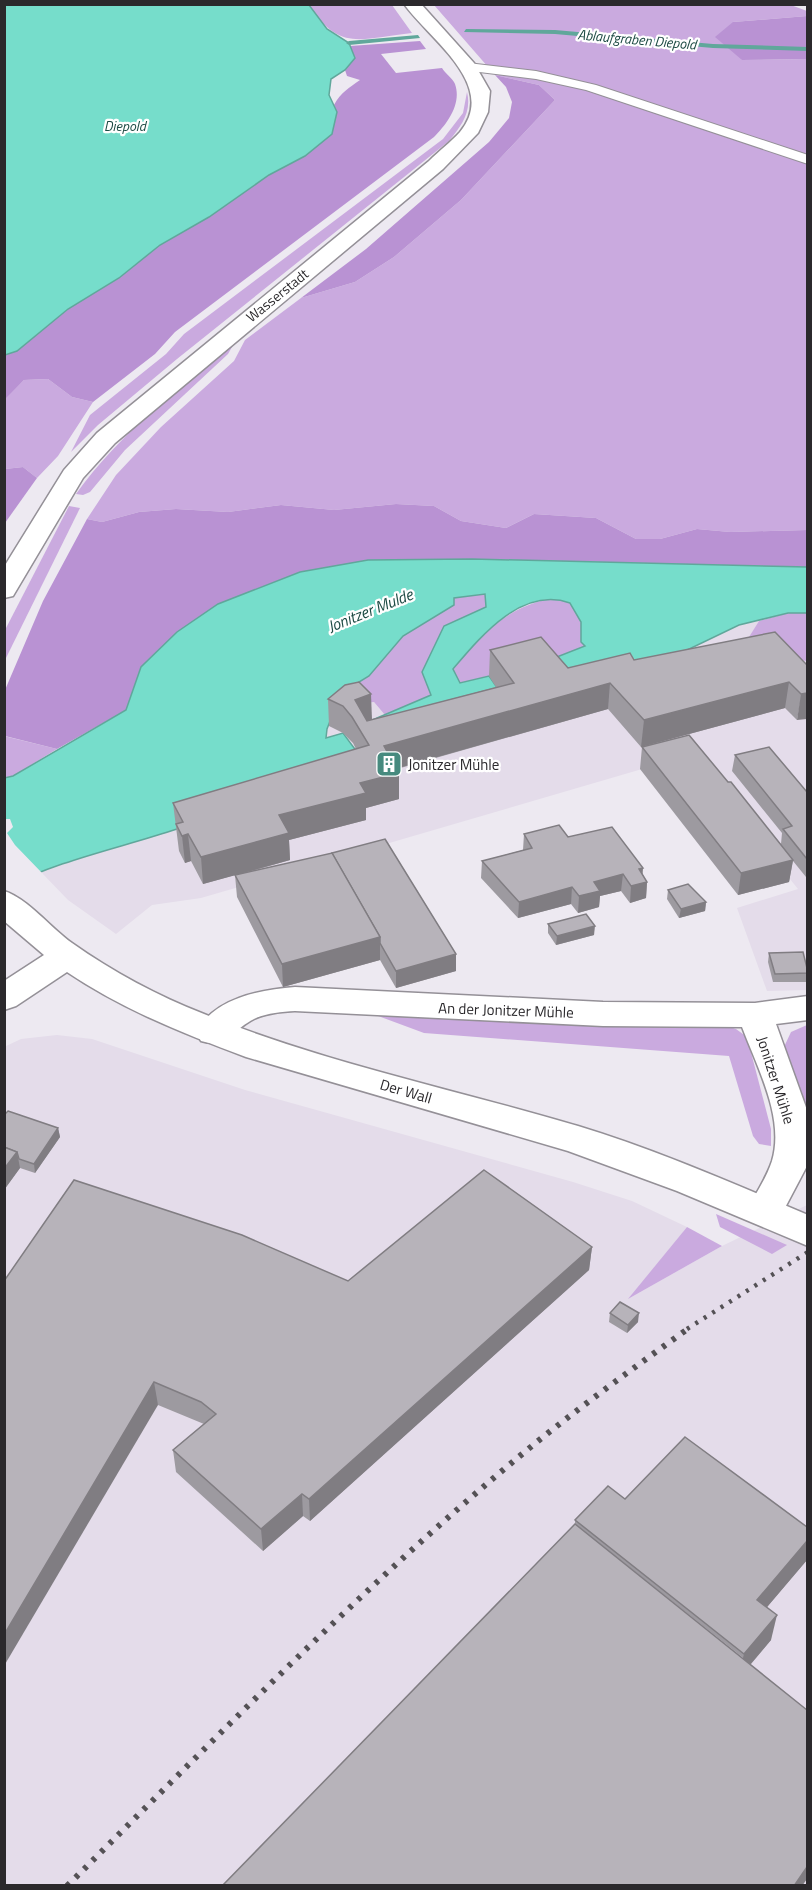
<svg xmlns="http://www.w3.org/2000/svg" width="812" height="1890" font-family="'Titillium Web',sans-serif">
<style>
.built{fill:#e4dcea}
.green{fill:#caaadf}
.forest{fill:#b992d3}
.water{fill:#76ddcb;stroke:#60a79b;stroke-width:1.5}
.pier{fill:#ede9f1}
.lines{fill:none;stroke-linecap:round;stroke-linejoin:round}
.stream{fill:#60a79b;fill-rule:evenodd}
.service-casing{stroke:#949097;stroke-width:2}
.minor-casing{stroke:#949097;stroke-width:3}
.secondary-casing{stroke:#949097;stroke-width:3}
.service{fill:#fff;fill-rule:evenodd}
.minor{fill:#fff;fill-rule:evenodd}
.secondary{fill:#fff;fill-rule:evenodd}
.rail-far1{stroke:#545155;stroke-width:4.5;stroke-dasharray:3 7;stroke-linecap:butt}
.rail{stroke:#545155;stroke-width:6;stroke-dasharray:4 8;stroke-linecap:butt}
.wall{fill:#9d9aa0}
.shaded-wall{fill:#807d82}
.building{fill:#b7b3ba;stroke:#807d82;stroke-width:1.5}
.labels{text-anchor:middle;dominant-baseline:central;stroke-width:4.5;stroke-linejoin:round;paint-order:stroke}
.far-water-label{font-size:14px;font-style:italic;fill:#1c4a43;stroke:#fff}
.far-street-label{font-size:14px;fill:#2b292c;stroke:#fff}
.poi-label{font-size:15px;fill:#2b292c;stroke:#fff;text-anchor:start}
.street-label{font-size:15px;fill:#2b292c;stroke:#fff}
.water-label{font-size:16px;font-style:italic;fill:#1c4a43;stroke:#fff}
</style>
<rect width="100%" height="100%" fill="#ede9f1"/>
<g class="built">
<polygon points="759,621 740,653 807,661 807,990 767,991 737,908 798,889 690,755 201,898 152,905 116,934 68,900 41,872 107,849 326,739 327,729 341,693 374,702 385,715 512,709 489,676 539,664"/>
<polygon points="57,1035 92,1039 245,1090 573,1182 632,1201 687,1227 630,1298 722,1246 807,1205 807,1885 5,1885 4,1047 21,1039"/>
</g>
<g class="green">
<polygon points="788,4 807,11 807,16 733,22 742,60 807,59 807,530 730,532 697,529 660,539 636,539 596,518 534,514 506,528 461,521 434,506 396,504 334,510 281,505 228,512 176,509 139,512 102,522 87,519 116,475 161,427 234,361 245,340 301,298 355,282 394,257 461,200 555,100 539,85 495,75 434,5"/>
<path d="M309 5H392L412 33C361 38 340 53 309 5Z"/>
<path d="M467 92C472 112 461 126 449 141L177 359 98 425 71 452 90 415 166 354 184 334 443 139 463 113Z"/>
<path d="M236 340 228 354 125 450 90 492 83 495 76 494C120 433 179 388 236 340Z"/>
<polygon points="48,379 72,397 93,402 58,456 37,478 23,467 5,469 4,399 24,380"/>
<polygon points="69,506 80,508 5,660 5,630"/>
<polygon points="485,594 486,607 431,695 385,715 374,702 347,704 347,689 369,676 403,636 453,605 454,598"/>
<path d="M555 597 570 603 581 622V642L586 646 539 664 460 683 453 669C486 631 503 609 555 597Z"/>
<polygon points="788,613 807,613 807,661 739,653 759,621"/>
<polygon points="4,736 57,749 13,776 5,778"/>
<polygon points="362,1010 719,1023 736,1029 747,1037 771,1129 771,1146 759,1144 753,1136 729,1056 424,1033"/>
<polygon points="807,1025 807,1121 784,1047 791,1032"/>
<polygon points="716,1214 787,1245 772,1254 720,1227"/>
<polygon points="687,1227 722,1246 628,1299"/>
</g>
<g class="forest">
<polygon points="807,16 807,59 742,60 715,37 733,22"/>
<path d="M420 41 426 49 381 54 396 73 442 68C445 73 453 79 455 84 462 104 447 124 434 137L175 332 155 354 93 402 72 397 48 379 24 380 5 399V355L17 351 68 309 119 278 160 245 209 217 269 175 305 156 337 113 334 105C341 92 349 88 360 80L347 76 345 70 355 58 350 46Z"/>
<polygon points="495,75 539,85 555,100 461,200 394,257 355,282 301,298 366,249 489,142 509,118 512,102 506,87"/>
<polygon points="23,467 37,478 5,523 5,469"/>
<polygon points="396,504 434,506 461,521 506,528 534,514 596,518 636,539 660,539 697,529 730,532 807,530 807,567 472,559 373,560 300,572 141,667 126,710 57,749 5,736 5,690 43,601 87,519 102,522 139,512 176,509 228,512 281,505 334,510"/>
</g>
<g class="water">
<polygon points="5,4 309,5 327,29 349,43 355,58 345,70 331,79 329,95 337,112 332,134 305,156 269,175 209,217 160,245 119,278 68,309 17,351 5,355"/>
<path d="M472 559 807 567V613H788L739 625 627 679 539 664 585 646 581 642V622L570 603C522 586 481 636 453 669L460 683 489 676 512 709 356 727 431 695 422 672 444 626 486 607 485 594 454 598V605L403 636 369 676 341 693 327 729 326 738 343 733 360 756C300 780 239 808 177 829 120 848 59 860 5 888L4 778 13 776 126 710 141 667 177 632 218 604 300 572 368 560Z"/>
</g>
<polygon class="pier" points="5,819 10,819 13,827 7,833 15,845 43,874 4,891"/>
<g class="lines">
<g class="stream">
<polygon points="466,29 555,30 713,44 808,47 808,51 713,48 555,34 464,32"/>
<polygon points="418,35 420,38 349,45 346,43 349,41"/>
</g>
<g class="service-casing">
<polygon id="service" points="468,63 536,71 596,85 808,155 808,164 586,90 536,79 463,70 463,64"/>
</g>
<g class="minor-casing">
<path id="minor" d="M295 987 603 1002 755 1003 808 996V1020L776 1024 808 1113V1164L778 1221 765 1226 752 1221 746 1211C755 1195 766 1179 772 1161 785 1118 757 1067 742 1027L603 1026 295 1011C281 1012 266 1013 254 1019 232 1030 227 1049 201 1041L196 1032C215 998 259 990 295 987Z"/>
</g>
<g class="secondary-casing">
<g id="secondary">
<path d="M404 4H421L474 63 490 91 488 112 478 133 443 169 115 443 83 478 13 596 4 598V567L64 470 97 433 429 161C439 151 451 142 460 132 499 85 429 39 404 4Z"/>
<path d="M4 891C27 898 52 929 72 943 113 972 158 996 204 1014 325 1063 454 1089 578 1126 657 1150 732 1183 808 1215V1246L677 1191 568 1151 246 1057C184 1034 122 1009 67 972L16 1006 4 1010V981L44 955 4 921Z"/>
</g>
</g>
<use href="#service" class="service"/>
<use href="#minor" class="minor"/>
<use href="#secondary" class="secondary"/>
<polyline class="rail-far1" points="687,1329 808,1252"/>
<path class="rail" d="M67 1886C211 1743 353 1596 509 1465 567 1416 628 1372 689 1328"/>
</g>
<g class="wall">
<polygon points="490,650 568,668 634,660 807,665 797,720 785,708 641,747 608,709 397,769 399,799 366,808 366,820 289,840 290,860 245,873 456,954 456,971 396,988 380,960 283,987 237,897 235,875 203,884 191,861 185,863 179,851 173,803 356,749 353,743 343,733 329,726 328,699 372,720 496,687 489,676"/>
<polygon points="642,747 728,782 781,844 782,833 732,771 735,755 807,792 807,876 806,877 793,861 789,882 738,895 640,769"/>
<polygon points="524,834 568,837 643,875 647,882 646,898 630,903 621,891 600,896 599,907 578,913 571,904 518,918 481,878 482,861 523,850"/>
<polygon points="668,890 706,902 705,911 679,918 667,899"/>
<polygon points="548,924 594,935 556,945 548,933"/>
<polygon points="769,953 807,968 807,982 773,982 768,962"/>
<polygon points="4,1115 58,1128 60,1137 35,1173 20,1168 4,1190"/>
<polygon points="592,1247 589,1270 310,1521 303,1516 263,1551 176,1472 173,1450 204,1424 158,1405 4,1281 348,1281"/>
<polygon points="610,1313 638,1322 627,1333 609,1322"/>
<polygon points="625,1499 807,1560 767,1607 771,1640 751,1664 575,1524 575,1520"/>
</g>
<g class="shaded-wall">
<polygon points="789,682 785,708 641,747 644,720"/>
<polygon points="610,683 608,709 384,772 384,746"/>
<polygon points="807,693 807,719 797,720 801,694"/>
<polygon points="371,694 372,720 358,726 355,700"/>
<polygon points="399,773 399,799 366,808 366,820 289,840 290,860 203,884 201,857 279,815 360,783"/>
<polygon points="188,834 191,861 185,863 182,836"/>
<polygon points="793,860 789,882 738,895 741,873"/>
<polygon points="643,868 642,883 647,882 646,898 630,903 631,886 639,869"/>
<polygon points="623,874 621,891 600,896 599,907 578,913 579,896 594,882"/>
<polygon points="572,887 571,904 518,918 519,902"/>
<polygon points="706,902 705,911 679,918 681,909"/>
<polygon points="595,926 594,935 556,945 557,936"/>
<polygon points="380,937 380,960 283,987 282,964"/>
<polygon points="456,954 456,971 396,988 396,971"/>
<polygon points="58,1128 60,1137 35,1173 34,1164"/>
<polygon points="17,1152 20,1168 4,1190 4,1169"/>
<polygon points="592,1247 589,1270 310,1521 309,1499"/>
<polygon points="639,1313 638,1322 627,1333 628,1325"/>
<polygon points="154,1382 158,1405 4,1666 4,1635"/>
<polygon points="302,1494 303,1516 263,1551 261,1529"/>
<polygon points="807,1541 807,1560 751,1626 757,1600"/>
<polygon points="777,1615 771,1640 738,1679 744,1654"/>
<polygon points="807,1867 807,1879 802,1886 794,1886"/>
</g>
<g class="building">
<polygon points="775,632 807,665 807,693 801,694 789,682 644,720 610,683 384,746 399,773 360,783 366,793 279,815 289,833 201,857 188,834 182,836 176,824 183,822 173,803 369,745 352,717 343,706 328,699 345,685 359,682 371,694 355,700 367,721 514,683 490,650 541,637 568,668 630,653 634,660"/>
<polygon points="689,735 728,782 731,782 793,860 741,873 642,747"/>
<polygon points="769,747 807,792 807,859 783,829 792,826 735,755"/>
<polygon points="559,825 568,837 612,827 643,868 639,869 647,882 631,886 623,874 594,882 600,891 579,896 572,887 519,902 482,861 532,848 524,834"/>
<polygon points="385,839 456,954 396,971 380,943 380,937 332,853"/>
<polygon points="332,853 380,937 282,964 235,875"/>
<polygon points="688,884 706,902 681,909 668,890"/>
<polygon points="586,914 595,926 557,936 548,924"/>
<polygon points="803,952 807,968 807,973 775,974 769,953"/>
<polygon points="8,1111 58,1128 34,1164 19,1159 17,1152 4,1147 4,1115"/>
<polygon points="4,1147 17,1152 4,1169"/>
<polygon points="484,1170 592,1247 309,1499 302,1494 261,1529 173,1450 216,1414 201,1402 154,1382 4,1635 4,1281 74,1180 242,1235 348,1281"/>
<polygon points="620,1302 639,1313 628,1325 610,1313"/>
<polygon points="685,1437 807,1527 807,1541 757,1600 777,1615 744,1654 575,1520 608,1486 625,1499"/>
<polygon points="575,1524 807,1710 807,1867 794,1886 222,1886"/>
</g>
<defs>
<g id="building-square" transform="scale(1.35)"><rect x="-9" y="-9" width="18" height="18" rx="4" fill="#468a7e" stroke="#fff"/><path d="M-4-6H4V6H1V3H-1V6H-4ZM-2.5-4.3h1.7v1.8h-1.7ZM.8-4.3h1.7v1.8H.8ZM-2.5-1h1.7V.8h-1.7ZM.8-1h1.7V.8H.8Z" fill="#fff"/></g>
</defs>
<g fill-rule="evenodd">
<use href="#building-square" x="389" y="764"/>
</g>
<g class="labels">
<g class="far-water-label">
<text transform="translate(637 39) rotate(5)">Ablaufgraben Diepold</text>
<text x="125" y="125">Diepold</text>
</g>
<g class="far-street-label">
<text transform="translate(277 295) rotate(-39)">Wasserstadt</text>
</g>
<g class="poi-label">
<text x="408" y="764">Jonitzer Mühle</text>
</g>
<g class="street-label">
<text transform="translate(506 1010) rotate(2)">An der Jonitzer Mühle</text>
<text transform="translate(776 1080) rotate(72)">Jonitzer Mühle</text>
<text transform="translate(406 1091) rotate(16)">Der Wall</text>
</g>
<g class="water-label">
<text transform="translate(370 610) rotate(-22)">Jonitzer Mulde</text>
</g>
</g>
<rect width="812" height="1890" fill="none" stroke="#2b292c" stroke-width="12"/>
</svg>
